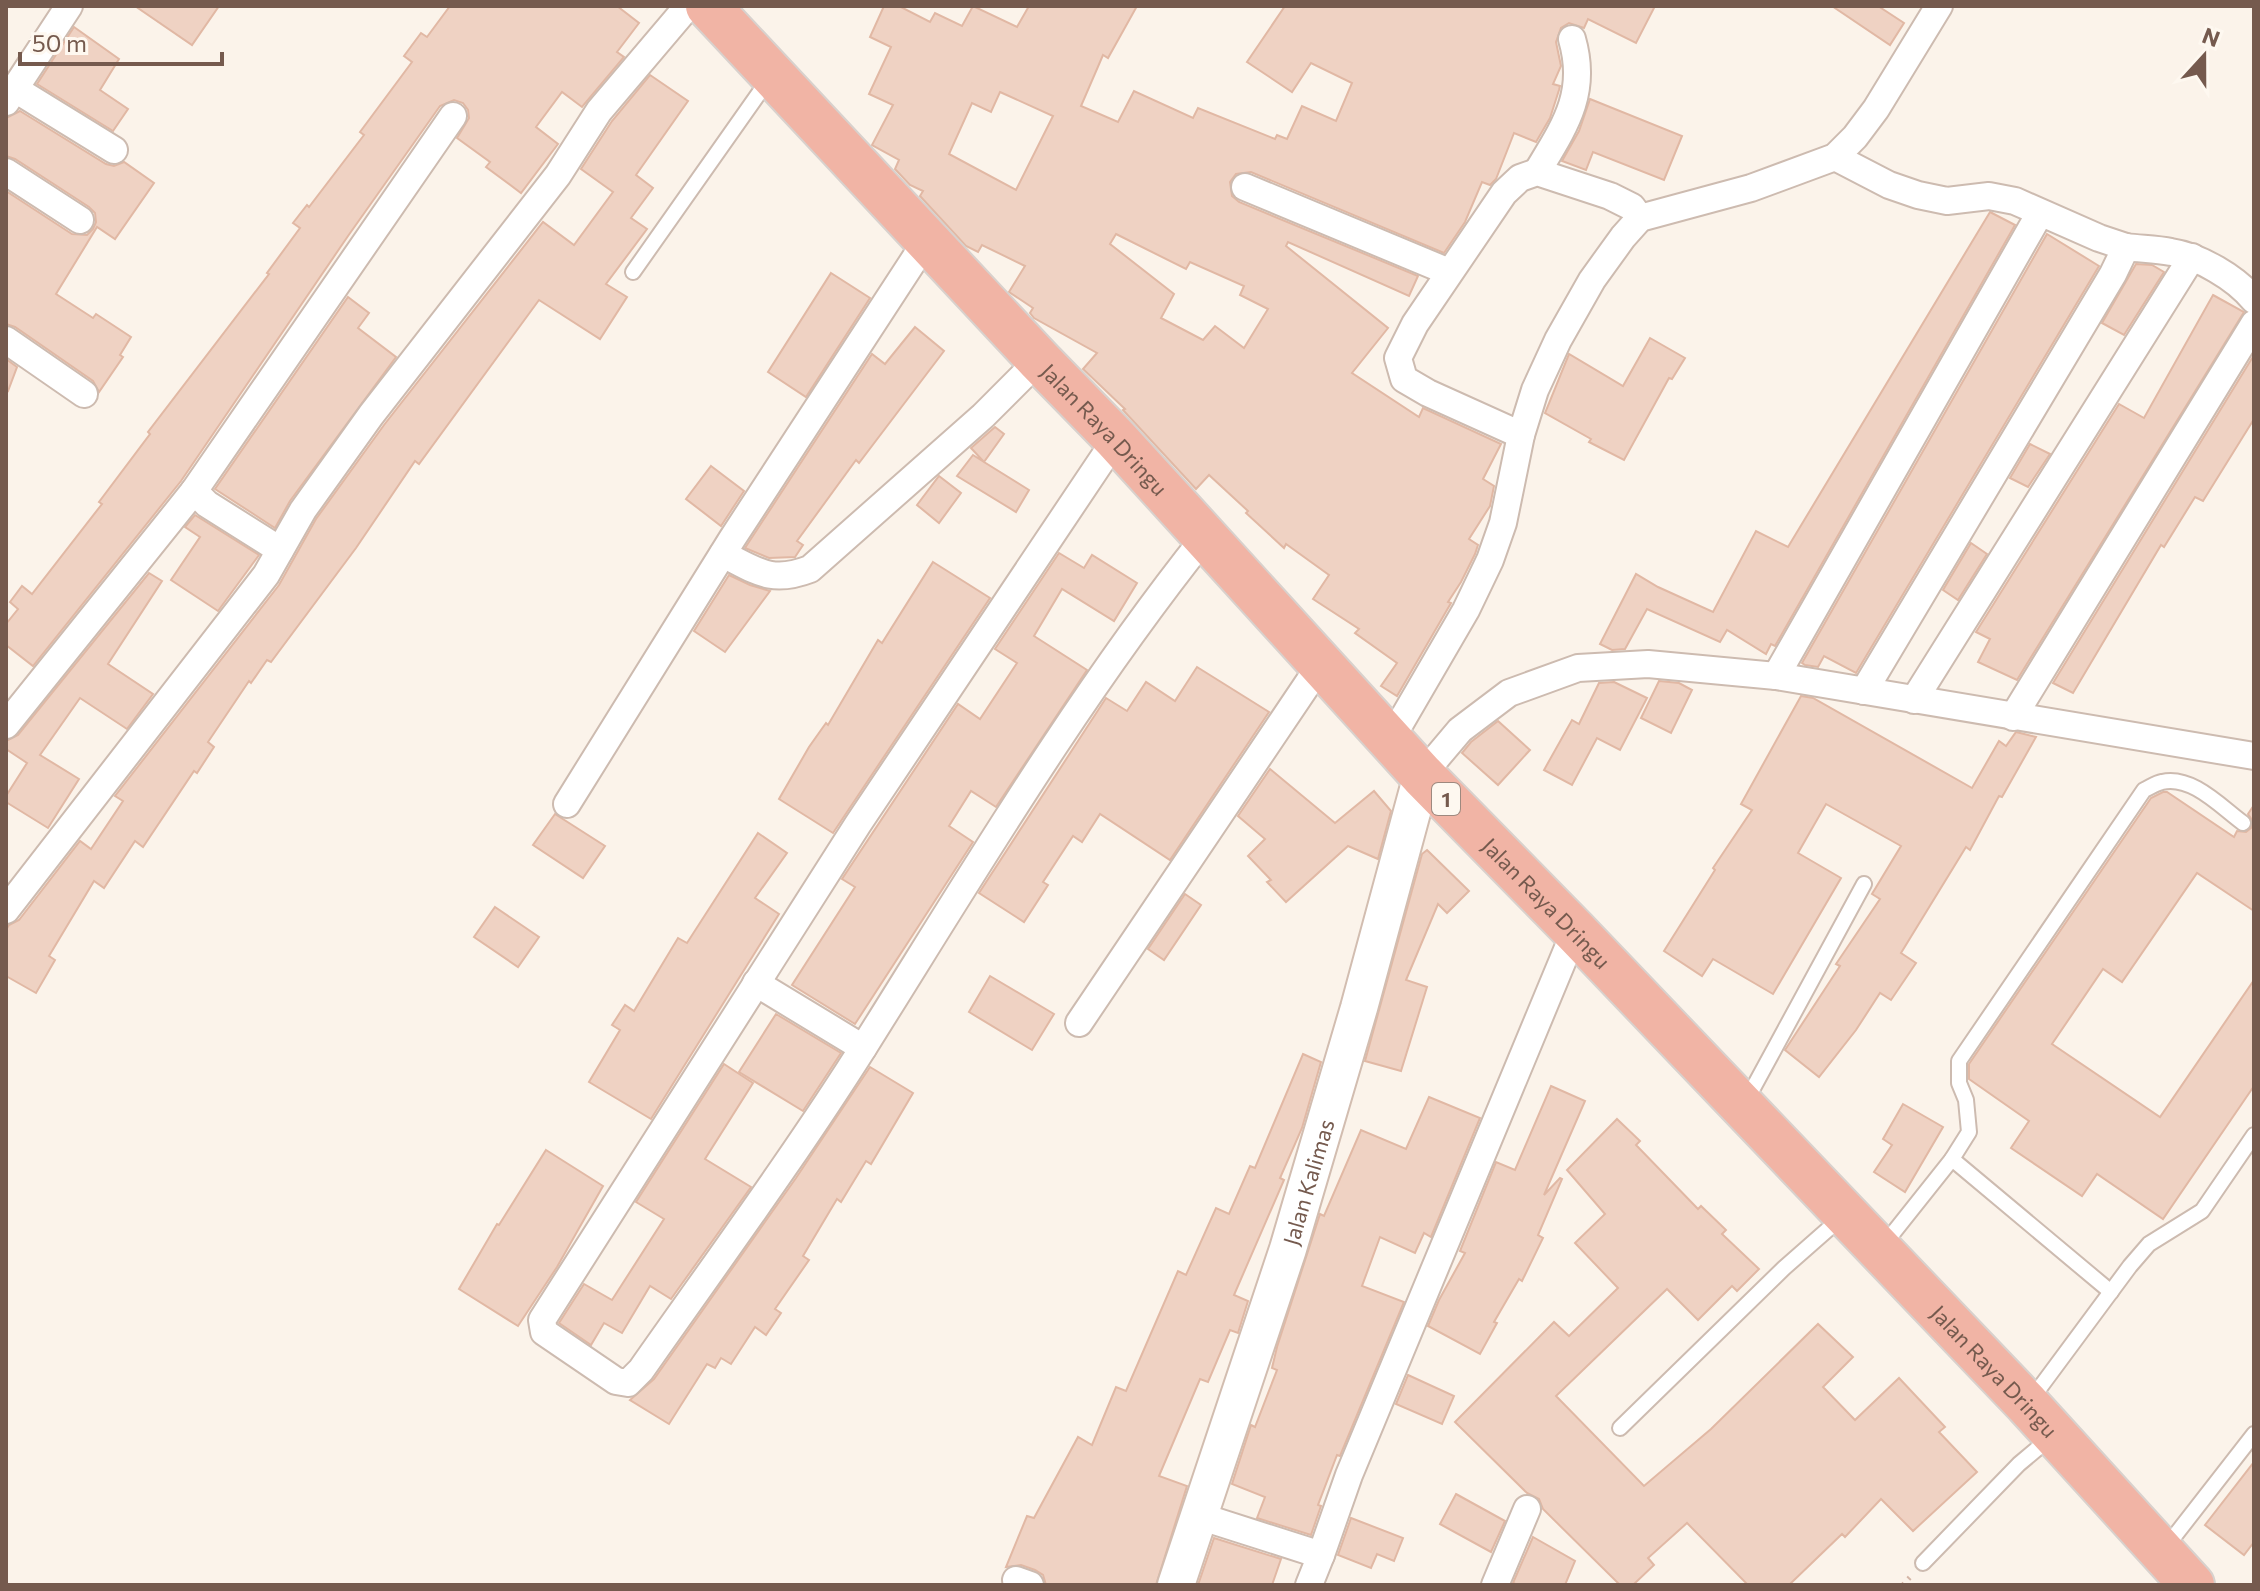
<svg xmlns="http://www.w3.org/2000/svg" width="2260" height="1591" font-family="Commissioner,sans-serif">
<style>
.building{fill:#efd2c3;stroke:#e1b8a4;stroke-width:2;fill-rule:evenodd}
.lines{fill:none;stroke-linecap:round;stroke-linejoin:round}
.lane-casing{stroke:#cdbbb0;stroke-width:18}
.street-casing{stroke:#cdbbb0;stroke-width:30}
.secondary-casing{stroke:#d2bdb0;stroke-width:40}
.highway-casing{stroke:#d8d1cd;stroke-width:48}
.path{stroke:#d4b5a6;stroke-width:5;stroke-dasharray:2 6;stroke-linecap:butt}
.lane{stroke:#fff;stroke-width:14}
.street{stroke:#fff;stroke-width:26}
.secondary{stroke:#fff;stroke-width:36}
.highway{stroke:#f1b4a5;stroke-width:44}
.labels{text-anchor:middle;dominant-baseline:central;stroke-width:8;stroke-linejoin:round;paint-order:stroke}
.shield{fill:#fef8f0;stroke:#9e897f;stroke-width:2}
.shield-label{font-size:20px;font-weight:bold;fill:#755a4e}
.street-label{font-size:22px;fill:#755a4e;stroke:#fef8f0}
</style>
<rect width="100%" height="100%" fill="#fbf3ea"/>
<g class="building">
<polygon points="135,6 219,6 192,45"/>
<polygon points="450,6 617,6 639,23 617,52 624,57 582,107 562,92 536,127 558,144 521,193 486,167 490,162 457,138 469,118 468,110 463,103 454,100 440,106 348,236 181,481 33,666 6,645 6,624 18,609 10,602 22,586 32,594 102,504 99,502 150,434 148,432 269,274 267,273 300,228 293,223 307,205 309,207 364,135 360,132 412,62 404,56 421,33 427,37"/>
<path d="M884 6H899L930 22 935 13 962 26 973 6 1017 27 1029 6H1137L1108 58 1103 55 1081 106 1118 122 1134 91 1193 118 1198 108 1275 139 1277 135 1287 139 1302 106 1336 121 1352 83 1311 63 1292 92 1247 62 1285 6H1655L1636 43 1588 19 1584 28 1569 23 1561 28 1556 42 1561 66 1553 84 1560 86 1559 90 1550 118 1536 142 1514 133 1496 179 1490 185 1482 182 1465 222 1444 253 1251 172 1236 174 1230 182 1232 196 1239 202 1418 276 1409 296 1288 242 1286 246 1388 328 1352 373 1419 417 1423 408 1501 444 1483 479 1494 486 1490 506 1469 539 1478 545 1475 554 1461 582 1448 602 1451 603 1397 696 1381 686 1397 663 1355 633 1359 629 1313 599 1329 575 1286 544 1284 548 1246 513 1248 511 1209 475 1196 489 1123 410 1125 409 1083 369 1097 353 1034 318 1030 313 1033 308 1009 292 1025 266 982 245 978 252 966 246 920 196 923 191 910 185 895 169 899 160 872 145 893 105 869 94 891 47 870 37ZM1000 92 1053 116 1016 190 949 154 972 103 991 112ZM1116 234 1186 269 1190 262 1244 286 1240 295 1268 309 1244 348 1215 326 1203 340 1161 318 1174 294 1110 244Z"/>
<polygon points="1832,6 1878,6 1904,23 1890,45"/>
<polygon points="74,27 119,59 100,90 128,109 113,131 37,84"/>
<polygon points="650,75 688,101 636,175 653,188 631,218 647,229 606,284 627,297 600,339 539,300 419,464 415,461 356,548 271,662 267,660 251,683 249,681 208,742 214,747 197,773 194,771 143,847 135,841 104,888 94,881 49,956 55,960 36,993 6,976 6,930 9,925 19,920 80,841 91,849 123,801 115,796 279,585 316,519 384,425 543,222 574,245 613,192 581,169 612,121"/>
<polygon points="1590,99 1682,136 1664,180 1593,152 1586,170 1562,161 1579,131"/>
<polygon points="20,111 106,164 114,166 124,162 154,183 115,239 97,227 56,294 93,318 96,314 131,337 120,355 123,357 99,392 93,381 15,327 6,324 6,191 72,234 87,235 93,229 96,222 95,213 89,207 15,159 6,156 6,118"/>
<polygon points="1990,212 2015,225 1775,646 1771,644 1766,654 1727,630 1720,642 1647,609 1625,649 1612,650 1600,644 1636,574 1658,587 1713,612 1756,531 1788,547"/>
<polygon points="2047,234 2099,266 1856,673 1824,656 1818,667 1805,665 1802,663"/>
<polygon points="2136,264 2152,265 2164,272 2124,335 2102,323"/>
<polygon points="831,273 870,298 806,397 768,372"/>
<polygon points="2213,295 2244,312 2017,680 1978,662 1990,639 1976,632 2119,404 2144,418"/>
<polygon points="348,297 369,313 358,328 396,357 290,501 275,528 215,489"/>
<polygon points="915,327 944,351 859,463 856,460 797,541 803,545 795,557 769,558 745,548 872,354 885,364"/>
<polygon points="1650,338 1685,358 1672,379 1669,378 1624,460 1589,442 1591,439 1545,413 1569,354 1623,386"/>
<polygon points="2254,355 2254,419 2203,501 2195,497 2164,547 2161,545 2073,693 2053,683"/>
<polygon points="6,359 17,367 8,391 6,390"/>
<polygon points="995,427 1004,434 984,462 1029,490 1016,512 957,476 973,455 984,462 971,448"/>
<polygon points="2030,444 2050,454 2028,487 2010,478"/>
<polygon points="711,466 744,491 721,526 686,499"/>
<polygon points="939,476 961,493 939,523 917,505"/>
<polygon points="195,515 259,555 218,611 171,580 200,537 185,527"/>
<polygon points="1971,543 1987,554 1958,600 1943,590"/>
<polygon points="1059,553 1084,568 1092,555 1137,583 1114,621 1062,589 1034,636 1087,670 996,807 971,791 949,826 973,842 855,1024 792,985 855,887 842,879 958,704 980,719 1017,663 995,649"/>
<polygon points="933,562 990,598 833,833 779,799 809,747 826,723 828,725 878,640 882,643"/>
<polygon points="149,573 162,581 108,664 153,694 127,729 80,698 40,755 79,779 48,828 6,802 6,796 27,763 6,749 6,741 18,735"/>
<polygon points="729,575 750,585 770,591 725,652 694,631"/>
<polygon points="1197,667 1269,712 1170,860 1100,814 1082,842 1073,836 1043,882 1048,885 1024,922 979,893 1106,698 1127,711 1146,682 1175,701"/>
<polygon points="1659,681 1679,683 1692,690 1671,733 1641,718"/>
<polygon points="1614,682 1647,698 1620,750 1597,738 1572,785 1544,770 1572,720 1579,724 1599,683"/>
<polygon points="1801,696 1813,698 1972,788 1999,741 2006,746 2016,732 2036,737 2002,797 1999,796 1970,850 1966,847 1901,953 1916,963 1891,1000 1880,993 1856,1030 1819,1077 1785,1050 1840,966 1836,964 1880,899 1872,894 1901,846 1826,804 1798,853 1841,878 1773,994 1713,959 1702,976 1664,951 1715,870 1713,868 1752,810 1741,804"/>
<polygon points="1498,721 1530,750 1498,785 1462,753 1471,742"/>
<polygon points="1270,769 1335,823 1374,791 1391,811 1378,859 1348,846 1286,902 1267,882 1271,880 1248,856 1265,839 1238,816"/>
<polygon points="2163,792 2167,792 2234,837 2237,831 2246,832 2251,828 2252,820 2248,814 2254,805 2254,911 2197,873 2122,982 2103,969 2052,1044 2160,1117 2254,980 2254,1086 2163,1219 2097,1174 2082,1196 2011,1148 2029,1121 1969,1079 1969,1064 2151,798"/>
<polygon points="555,814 605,846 583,878 533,845"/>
<polygon points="758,833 787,853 755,898 779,914 651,1119 589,1082 620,1030 612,1025 625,1005 634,1011 678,938 687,943"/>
<polygon points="1427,850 1469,891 1447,913 1438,904 1406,980 1427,987 1401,1071 1365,1061 1422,854"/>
<polygon points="1185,894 1201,905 1164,960 1148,949"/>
<polygon points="495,907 539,937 518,967 474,937"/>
<polygon points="990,976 1054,1014 1032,1050 969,1012"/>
<polygon points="776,1014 841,1053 803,1111 739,1072"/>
<polygon points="1303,1054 1321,1062 1302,1128 1280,1178 1284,1180 1234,1295 1248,1301 1238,1333 1230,1330 1208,1382 1200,1379 1159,1476 1187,1486 1156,1585 1046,1585 1043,1575 1035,1570 1021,1565 1006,1567 1027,1516 1034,1518 1078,1437 1092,1445 1116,1387 1126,1391 1178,1271 1186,1275 1216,1208 1229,1214 1250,1166 1255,1168"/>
<polygon points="724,1064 753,1083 705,1159 751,1187 671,1299 650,1286 622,1333 604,1323 591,1345 559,1323 584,1284 612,1300 664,1219 636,1202"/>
<polygon points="870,1067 913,1093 871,1164 866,1161 841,1202 837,1199 803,1256 809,1260 775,1309 781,1313 766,1335 755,1327 731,1364 721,1358 715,1368 707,1364 669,1424 630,1400 654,1379 796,1178"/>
<polygon points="1551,1086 1585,1101 1544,1195 1560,1178 1562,1179 1538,1235 1543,1238 1522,1281 1519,1279 1494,1322 1497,1323 1480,1354 1428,1326 1439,1300 1465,1253 1460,1251 1496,1162 1515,1170"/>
<polygon points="1429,1097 1480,1118 1431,1237 1424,1233 1415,1253 1380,1237 1362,1286 1404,1302 1340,1456 1337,1455 1318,1505 1321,1506 1311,1535 1257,1518 1265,1497 1232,1484 1251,1425 1255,1427 1277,1370 1272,1368 1277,1347 1320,1214 1324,1216 1361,1130 1406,1149"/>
<polygon points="1903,1104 1943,1127 1905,1192 1874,1172 1892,1145 1883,1139"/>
<polygon points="1617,1119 1640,1141 1636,1145 1698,1209 1701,1206 1726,1230 1722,1234 1759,1269 1737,1291 1732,1286 1698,1320 1667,1289 1556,1396 1644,1486 1711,1429 1818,1324 1853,1357 1823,1387 1855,1420 1899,1378 1945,1427 1939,1432 1977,1472 1913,1531 1881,1499 1845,1537 1842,1534 1789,1585 1748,1585 1687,1523 1648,1558 1654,1565 1633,1585 1620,1585 1543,1509 1539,1499 1527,1493 1455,1422 1554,1322 1569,1336 1618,1288 1575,1243 1605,1214 1567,1170"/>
<polygon points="546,1150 603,1186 557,1267 518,1326 459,1289 497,1224 499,1225"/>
<polygon points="1408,1375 1454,1396 1442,1424 1396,1404"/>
<polygon points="2254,1462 2254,1542 2244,1555 2205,1525"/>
<polygon points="1456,1494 1505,1521 1491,1552 1440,1524"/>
<polygon points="1351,1518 1403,1538 1394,1561 1377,1554 1371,1568 1338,1555"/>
<polygon points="1533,1537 1575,1561 1565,1585 1518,1585 1513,1583"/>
<polygon points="1214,1538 1281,1559 1272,1585 1198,1585"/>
</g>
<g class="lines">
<g class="lane-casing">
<g id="lane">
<polyline points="633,272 769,79"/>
<polyline points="1745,1103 1864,884"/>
<polyline points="1952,1159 2111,1292"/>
<path d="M1882 1247 1952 1159 1969 1132 1966 1100 1959 1083V1061L2144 790C2149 788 2156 783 2162 782 2192 775 2221 807 2243 823"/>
<polyline points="2030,1401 2130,1266 2149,1244 2202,1211 2254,1135"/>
<polyline points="1620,1428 1784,1268 1842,1217"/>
<polyline points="2166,1547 2254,1434"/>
<polyline points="1923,1563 2019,1464 2050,1438"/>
</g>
</g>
<g class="street-casing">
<g id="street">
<polyline points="15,89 114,150"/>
<polyline points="6,102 69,6"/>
<polyline points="1835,157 1889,185 1918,195 1947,201 1989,196 2015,201 2099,238 2126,247 2113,274 1864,691"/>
<polyline points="6,172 80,220"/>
<path d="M1537 172C1564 127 1588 94 1572 39"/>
<polyline points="1245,187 1449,272"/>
<path d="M2126 247C2141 249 2156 249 2171 252 2199 256 2236 278 2254 300"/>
<polyline points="6,340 84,394"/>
<polyline points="1521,435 1428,393 1404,379 1398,358 1415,324 1504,193 1520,178 1537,172 1610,196 1632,207 1640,218"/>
<path d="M1116 439 858 824 542 1320 544 1332 616 1381 628 1383 641 1370C716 1263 795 1156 865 1045 973 873 1078 696 1205 537"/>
<polyline points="194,491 207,504 280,550"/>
<path d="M723 554C757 571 771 584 810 569L983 416 1039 360"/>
<polyline points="1776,676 2040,213"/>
<polyline points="1914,700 2192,257"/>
<polyline points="2013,717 2254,324"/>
<polyline points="6,725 194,491 453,116"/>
<polyline points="1391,739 1466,610 1490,560 1503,523 1521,435 1535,390 1558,340 1592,280 1623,237 1640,218 1751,188 1835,157 1855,137 1876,109 1939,6"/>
<polyline points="1422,775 1460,730 1509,693 1578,668 1648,664 1776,676 2254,756"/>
<polyline points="567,804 732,539 927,240"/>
<polyline points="6,910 266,575 303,510 371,415 558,175 599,111 688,6"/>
<polyline points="756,983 863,1048"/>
<polyline points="1079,1023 1321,664"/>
<polyline points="1199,1516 1321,1555 1349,1475 1575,931"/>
<polyline points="1016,1580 1030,1585"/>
<polyline points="1309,1585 1321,1555"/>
<polyline points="1495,1585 1527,1509"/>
</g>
</g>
<g class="secondary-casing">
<g id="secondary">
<path id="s1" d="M1176 1585 1288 1249 1359 1008 1422 775"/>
</g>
</g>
<g class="highway-casing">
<g id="highway">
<path id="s2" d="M708 6 1039 360 1116 439 1422 775 1575 931 2027 1404 2192 1585"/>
</g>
</g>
<polyline class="path" points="1903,1585 1911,1576"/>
<use href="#lane" class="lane"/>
<use href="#street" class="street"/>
<use href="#secondary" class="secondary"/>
<use href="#highway" class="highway"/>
</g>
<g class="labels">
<rect class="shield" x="1432" y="783" width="28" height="32" rx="6"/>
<g class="shield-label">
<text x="1446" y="799">1</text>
</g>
<g class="street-label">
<text stroke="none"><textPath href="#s2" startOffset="580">Jalan Raya Dringu</textPath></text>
<text stroke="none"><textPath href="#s2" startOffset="1228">Jalan Raya Dringu</textPath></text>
<text stroke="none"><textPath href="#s1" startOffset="424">Jalan Kalimas</textPath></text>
<text stroke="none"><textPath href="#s2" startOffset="1876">Jalan Raya Dringu</textPath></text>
</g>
</g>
<rect width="2260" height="1591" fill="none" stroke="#755a4e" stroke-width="16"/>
<g transform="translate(2204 56) rotate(21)" stroke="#fef8f0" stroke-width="6" paint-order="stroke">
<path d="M0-6L14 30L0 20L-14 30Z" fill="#755a4e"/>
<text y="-12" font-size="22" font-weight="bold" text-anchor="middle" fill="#755a4e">N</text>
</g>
<path d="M20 52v12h202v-12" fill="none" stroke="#755a4e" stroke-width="4"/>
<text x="32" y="52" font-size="24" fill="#755a4e" stroke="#fef8f0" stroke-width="6" paint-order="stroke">50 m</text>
</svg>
